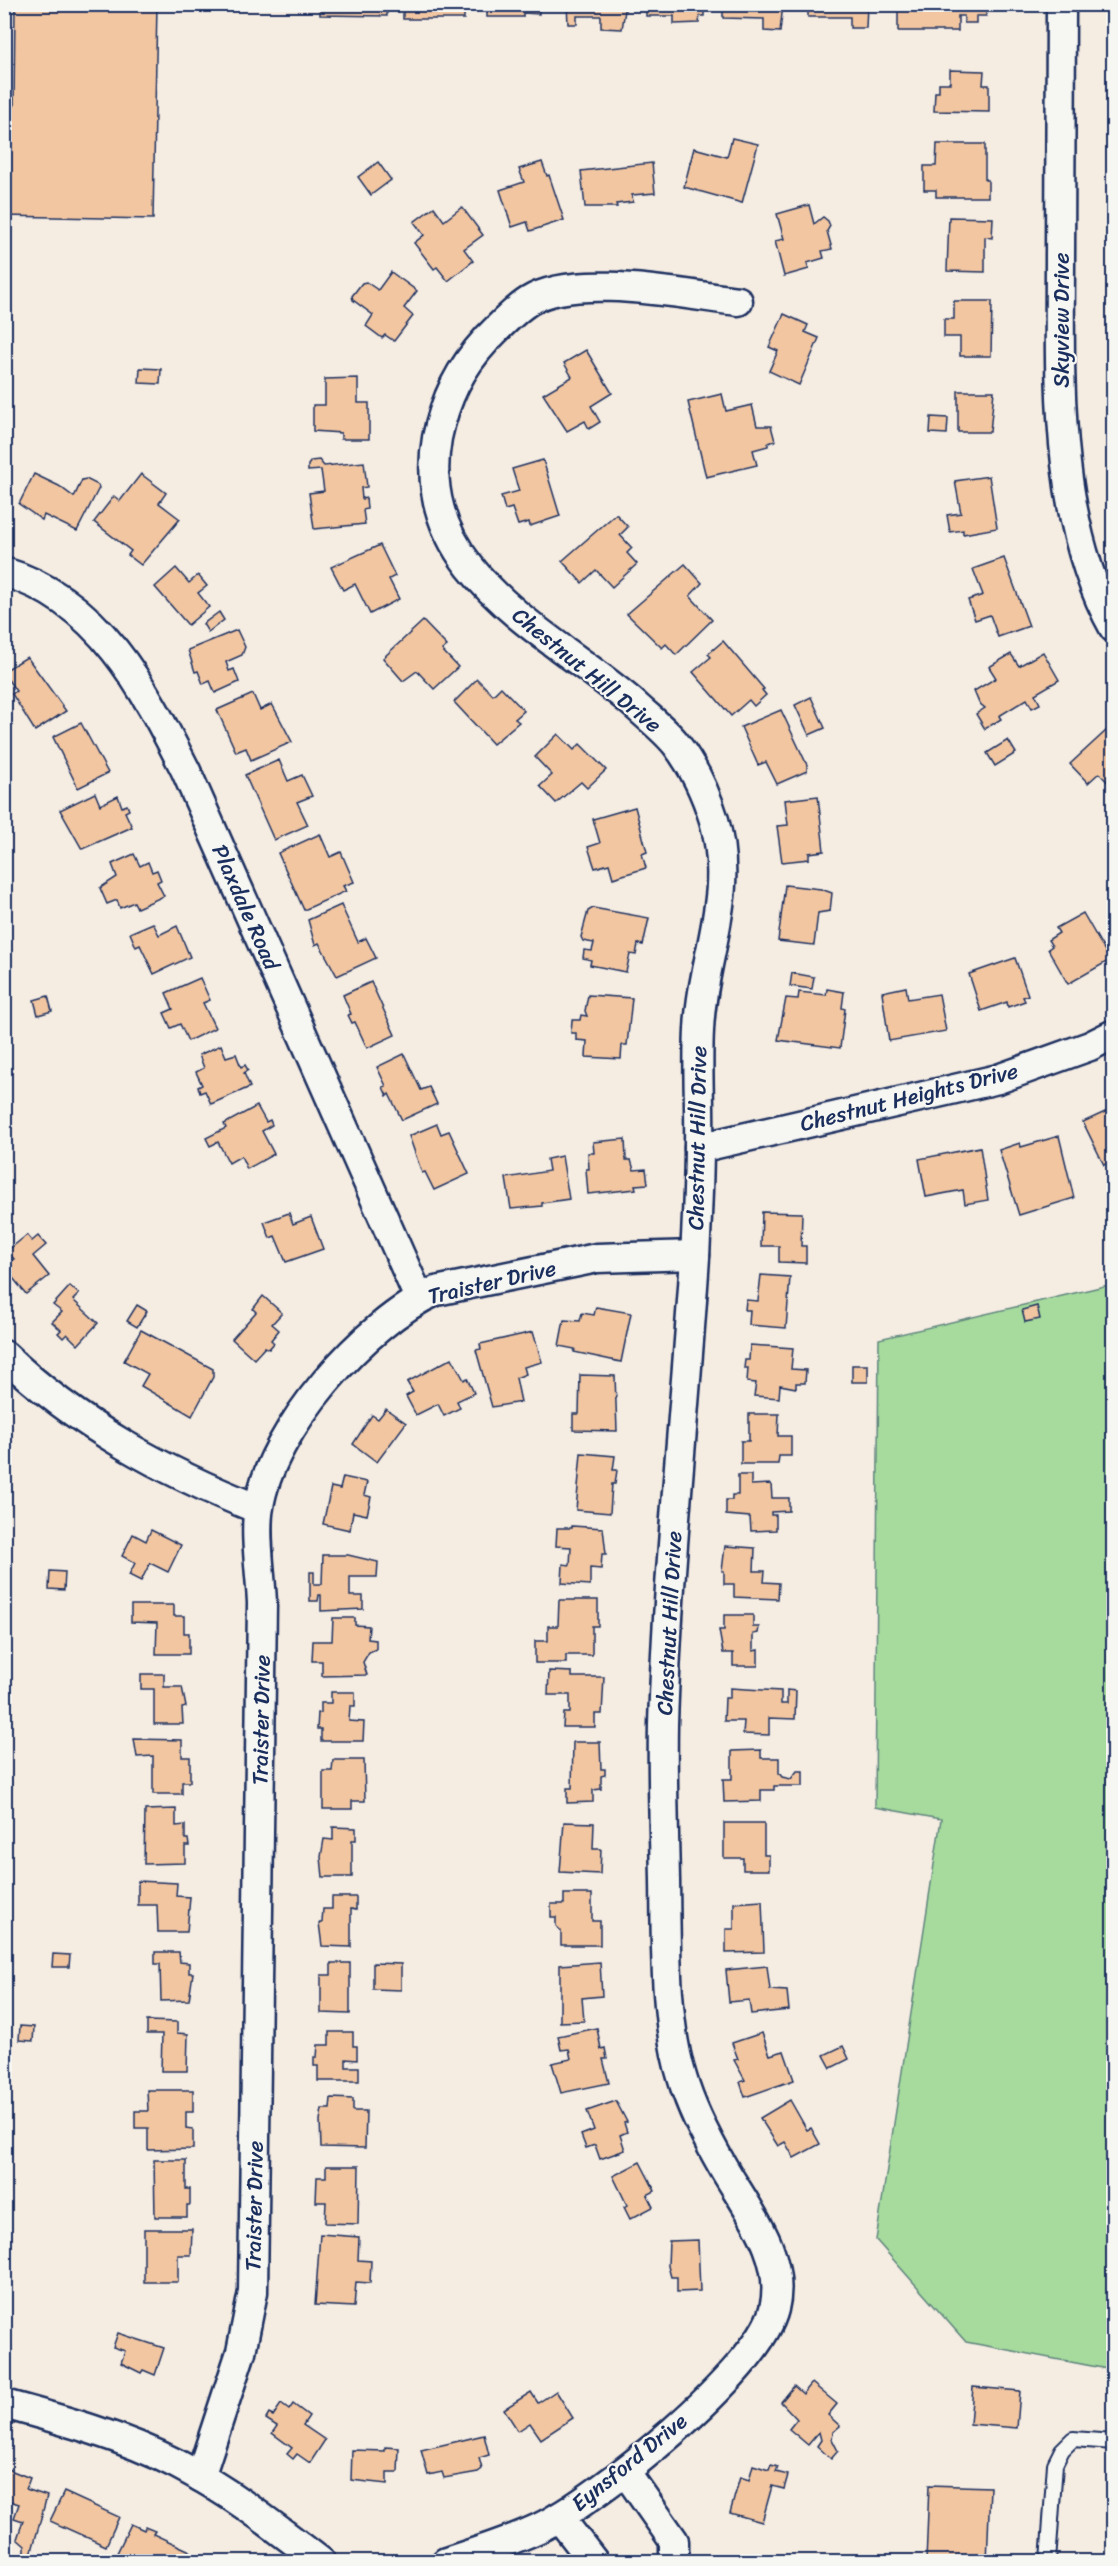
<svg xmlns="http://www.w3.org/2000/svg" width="1118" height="2566" font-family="Sriracha,sans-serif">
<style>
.green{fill:#a6db9d;stroke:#60857e;stroke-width:1.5}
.building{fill:#f2c6a1;stroke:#1b2f5e;stroke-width:1.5}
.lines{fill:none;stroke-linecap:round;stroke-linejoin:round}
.lane-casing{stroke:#1b2f5e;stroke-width:18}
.street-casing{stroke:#1b2f5e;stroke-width:33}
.lane{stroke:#f6f6f2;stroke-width:14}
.street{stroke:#f6f6f2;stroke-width:28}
.labels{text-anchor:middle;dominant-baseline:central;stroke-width:4.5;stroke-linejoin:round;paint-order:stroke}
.street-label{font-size:22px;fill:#1b2f5e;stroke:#f6f6f2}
</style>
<rect width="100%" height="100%" fill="#f5ece2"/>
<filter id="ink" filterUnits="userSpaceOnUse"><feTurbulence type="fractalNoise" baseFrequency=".0167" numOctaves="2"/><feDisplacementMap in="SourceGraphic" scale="12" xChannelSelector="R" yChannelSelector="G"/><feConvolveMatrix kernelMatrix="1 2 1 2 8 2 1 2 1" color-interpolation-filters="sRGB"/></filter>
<g filter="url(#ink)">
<polygon class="green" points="1113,1284 1113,2370 966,2342 876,2240 941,1819 875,1807 879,1339"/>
<g class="building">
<polygon points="15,4 157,4 153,219 4,216 4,106 14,106"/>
<polygon points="320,4 387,4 387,16 320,15"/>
<rect x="403" y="4" width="61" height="15"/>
<polygon points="487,4 539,4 539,14 523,13 523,17 487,17"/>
<polygon points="567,4 626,4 622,29 601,28 601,16 577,16 577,24 568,24"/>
<polygon points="646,4 704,4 704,16 700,16 699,23 674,24 674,16 646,16"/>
<polygon points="723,4 783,4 780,32 764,31 764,19 723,18"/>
<polygon points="808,4 867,4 866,28 850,28 850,17 808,17"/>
<polygon points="906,4 986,4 986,16 976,16 976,23 964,23 964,16 958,16 958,31 898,31 898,12"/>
<polygon points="950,70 984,71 983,85 989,85 989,112 934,111 935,92 939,92 939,83 950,83"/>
<polygon points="732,138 758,144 742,203 684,187 694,148 727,157"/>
<polygon points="937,144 985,144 985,180 988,180 988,197 936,197 936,190 924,190 924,166 936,166"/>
<polygon points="378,162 391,180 371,195 358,177"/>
<polygon points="542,162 547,176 549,175 564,220 530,231 527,222 512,227 500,190 524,182 519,169"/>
<polygon points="652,163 655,193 632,195 633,202 616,204 617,207 585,207 581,171"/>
<polygon points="809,205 814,224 823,217 828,221 830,226 827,231 832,249 822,251 824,258 807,263 809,269 784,276 775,241 784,239 777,214"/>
<polygon points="434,207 444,221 462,207 483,235 464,249 473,261 448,281 437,267 434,269 414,243 424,235 414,222"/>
<polygon points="949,217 993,218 992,238 985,237 985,272 947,271"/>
<polygon points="391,272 417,291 404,308 413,316 394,341 385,335 382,338 366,326 373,315 353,300 352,296 362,283 366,282 378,290"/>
<polygon points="954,301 992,301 991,356 960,356 960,337 944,337 944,319 954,319"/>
<polygon points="784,314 808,325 805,332 819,338 799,385 769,371 778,351 769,347"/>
<polygon points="586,350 612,393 591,406 600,422 589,429 585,421 567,431 543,394 572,377 564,363"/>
<polygon points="140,368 161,369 160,384 139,383"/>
<polygon points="358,378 358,403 369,403 369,439 341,439 341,433 313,431 313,405 325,405 325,379"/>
<polygon points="958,391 994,391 990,432 958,432"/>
<polygon points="722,394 726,411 752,405 757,426 771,426 775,441 768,443 768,446 753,450 757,465 706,477 688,402"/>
<polygon points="931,417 948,418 947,434 930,433"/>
<polygon points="319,460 324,466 364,462 367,487 361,488 362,499 366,498 367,509 363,510 365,524 314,529 309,493 324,491 321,470 308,471 308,465 311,461"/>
<polygon points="543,460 560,516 530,526 529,522 518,525 512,508 505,510 501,496 519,491 512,469"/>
<polygon points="4,463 10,464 4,486"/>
<polygon points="34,474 59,486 74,497 82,480 86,479 98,485 99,488 77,531 44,515 42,520 19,504"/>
<polygon points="141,474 166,493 159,503 180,519 141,565 128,555 131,551 94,522 114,496 120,501"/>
<polygon points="989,476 997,528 963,534 963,530 950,532 947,515 961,513 955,481"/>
<polygon points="616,514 628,527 620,535 632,548 627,553 637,564 612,587 596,570 582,583 562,561"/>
<polygon points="380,545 395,576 389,579 399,599 370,614 355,584 343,590 331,567"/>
<polygon points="1004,558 1029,626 998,637 990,615 975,620 968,600 983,595 973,569"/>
<polygon points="685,564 702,583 690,596 712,620 676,655 666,644 662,648 627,614"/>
<polygon points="176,568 189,583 198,575 207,586 198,593 209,607 188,625 155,587"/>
<polygon points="219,612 224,620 208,632 203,624"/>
<polygon points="423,621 447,646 442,650 458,667 434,689 417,671 403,681 383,658"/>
<polygon points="237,630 245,647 242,655 226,662 229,671 234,669 239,682 215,693 210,681 203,684 198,671 195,672 188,650"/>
<polygon points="723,641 764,689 762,690 766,695 754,706 749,700 731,716 693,672 711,657 708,654"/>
<polygon points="1043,652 1059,680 1035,694 1040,704 1032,708 1027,699 999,716 1001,719 985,729 976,714 985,708 979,703 974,691 996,678 989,667 1011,654 1019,666"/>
<polygon points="27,657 66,711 35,731 12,694 16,691 4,674 4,671"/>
<polygon points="477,679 493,695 501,687 524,711 515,719 519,722 493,744 454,702"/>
<polygon points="253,694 260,710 272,704 292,742 251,760 246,748 236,752 217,710"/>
<polygon points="811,697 825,728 809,735 795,705"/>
<polygon points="781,710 807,765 807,771 777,784 766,762 758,765 741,727"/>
<polygon points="81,723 108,773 78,788 53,737"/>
<polygon points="1107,730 1114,737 1114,789 1099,773 1088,783 1070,764"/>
<polygon points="558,734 574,750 580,744 606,770 587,788 581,782 556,803 540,786 552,775 535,757"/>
<polygon points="1008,740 1016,753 995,766 987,753"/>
<polygon points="279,760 288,781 302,775 312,796 297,802 308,825 274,840 245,775"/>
<polygon points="95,793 100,805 118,796 122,807 127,805 129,810 125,812 132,827 82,849 60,810"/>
<polygon points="818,796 824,851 809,853 809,859 782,862 777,826 788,825 785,800"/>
<polygon points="635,807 647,852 642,854 646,868 613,878 609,864 595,868 588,847 600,843 593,819"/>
<polygon points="320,834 330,857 341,852 354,882 343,886 346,891 304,910 278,853"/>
<polygon points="134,854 140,866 148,862 152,872 157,870 161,880 157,882 164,896 137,908 134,902 120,908 117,900 107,904 100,888 117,877 112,864"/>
<polygon points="785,885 821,889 832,893 830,911 818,913 814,945 778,941"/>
<polygon points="341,905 358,942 366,938 376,958 337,976 319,943 315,945 308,920"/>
<polygon points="593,908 649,918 643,945 638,944 636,955 630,954 626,972 590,965 591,960 583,958 584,950 592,951 594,943 583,941 581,937 588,911"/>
<polygon points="1083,913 1110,960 1068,984 1048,949 1052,946 1048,940 1059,933 1056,928"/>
<polygon points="153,923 159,935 177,926 190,957 154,974 140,945 136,947 130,933"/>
<polygon points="1015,958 1028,995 1023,997 1025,1001 1008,1007 1007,1002 981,1011 969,974"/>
<polygon points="792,973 814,977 812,989 790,986"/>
<polygon points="200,978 210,1000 203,1003 215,1028 188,1041 180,1024 171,1028 164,1013 173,1009 166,993"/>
<polygon points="371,982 395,1035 367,1048 355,1022 352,1023 348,1015 351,1014 343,995"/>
<polygon points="906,987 908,999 939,994 946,1031 889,1041 882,992"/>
<polygon points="827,989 844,992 842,1008 845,1009 840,1048 778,1040 786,998 798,999 799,992 826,995"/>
<polygon points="588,995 632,998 627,1045 622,1045 621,1059 586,1057 587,1041 576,1040 576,1033 571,1033 572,1020 580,1020 581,1015 587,1016 585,1011"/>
<polygon points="48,996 52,1011 38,1015 34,1000"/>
<polygon points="221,1045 226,1057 236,1054 241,1067 245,1065 248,1070 244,1073 250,1087 211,1104 205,1091 200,1093 198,1087 202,1085 196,1072 204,1068 199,1055"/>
<polygon points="404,1054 421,1090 429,1087 437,1104 402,1120 389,1094 387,1096 383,1087 386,1086 377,1067"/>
<polygon points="257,1106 266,1122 270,1120 272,1125 262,1131 274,1154 247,1169 241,1156 229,1163 218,1142 210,1146 206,1138 226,1128 224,1124"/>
<polygon points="1114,1108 1114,1160 1104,1165 1083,1122"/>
<polygon points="437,1124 441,1134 449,1131 469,1174 434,1190 425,1172 422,1173 409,1136"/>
<polygon points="1059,1136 1074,1198 1019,1215 999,1150 1020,1143 1021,1147"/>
<polygon points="625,1139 626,1160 631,1160 634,1170 646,1169 648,1184 635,1185 636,1189 588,1194 586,1169 589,1169 588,1153 594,1153 593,1142"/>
<polygon points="980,1147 988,1200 965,1204 963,1190 926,1197 919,1159"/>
<polygon points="562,1156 569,1199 542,1203 542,1206 511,1209 506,1178 549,1171 547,1159"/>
<polygon points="4,1206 10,1218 4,1220"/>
<polygon points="762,1212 802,1213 801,1246 806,1246 806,1263 779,1262 779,1246 761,1246"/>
<polygon points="289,1213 293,1224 311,1217 323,1249 286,1262 275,1236 270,1238 264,1222"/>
<polygon points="27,1235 32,1241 38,1236 46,1245 33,1256 49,1276 26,1294 4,1267 14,1259 7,1251"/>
<polygon points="761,1275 790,1277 786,1328 749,1325 750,1310 745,1310 746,1300 758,1301"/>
<polygon points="70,1286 79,1294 73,1300 98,1323 78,1345 67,1334 63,1338 58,1333 61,1330 52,1322 62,1312 53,1305"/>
<polygon points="263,1296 282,1313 272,1324 279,1330 271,1340 274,1343 269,1349 265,1347 254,1359 232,1339 256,1312 253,1309"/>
<polygon points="137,1305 147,1311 137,1327 127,1321"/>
<polygon points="1037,1306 1040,1319 1025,1322 1022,1310"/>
<polygon points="596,1307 631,1313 621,1362 574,1352 575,1349 559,1346 564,1320 580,1321 582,1313 594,1315"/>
<polygon points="141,1330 213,1369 213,1377 192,1416 141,1386 148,1374 124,1361"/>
<polygon points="533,1332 542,1362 524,1367 526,1374 516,1378 521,1402 492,1407 476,1350 481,1349 480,1344"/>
<polygon points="750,1345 793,1348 791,1369 806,1370 805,1383 796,1383 796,1388 780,1385 779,1398 754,1396 756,1383 747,1382 748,1368 744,1368 745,1360 749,1360"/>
<polygon points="452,1358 464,1380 467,1378 474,1393 457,1401 460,1408 444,1416 438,1404 416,1415 406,1396 413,1392 407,1382"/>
<rect x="852" y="1365" width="16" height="17"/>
<polygon points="580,1375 615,1376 617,1431 573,1430 573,1414 579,1414"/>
<polygon points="386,1409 406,1423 377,1462 353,1444 372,1415 378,1419"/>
<polygon points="749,1414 779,1414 778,1436 791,1436 791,1456 779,1456 778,1464 741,1464 741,1441 749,1441"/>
<polygon points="581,1453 615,1456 613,1470 617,1470 615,1484 612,1484 610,1513 576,1510"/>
<polygon points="738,1475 751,1475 751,1485 771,1484 772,1498 789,1498 789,1511 771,1512 771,1515 776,1515 776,1530 751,1531 750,1517 726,1515 726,1500 732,1500 732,1495 738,1495"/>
<polygon points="343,1477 367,1482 364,1495 371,1497 367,1515 353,1512 350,1530 323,1524 331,1487 340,1489"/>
<polygon points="572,1526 603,1528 606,1554 602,1554 601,1569 590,1568 590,1585 562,1583 563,1564 570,1565 571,1547 556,1546 557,1528 572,1528"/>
<polygon points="151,1530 181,1545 168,1572 150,1563 141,1581 129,1575 135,1563 122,1556 133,1534 146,1541"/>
<polygon points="725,1546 755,1548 754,1571 765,1571 764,1582 779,1583 778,1599 734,1597 734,1584 724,1584 724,1571 722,1571"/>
<polygon points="323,1555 348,1555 378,1562 377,1577 350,1577 350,1596 363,1596 363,1609 321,1611 321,1595 319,1595 318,1601 310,1601 310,1572 314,1572 314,1584 322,1584"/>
<polygon points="50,1571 65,1572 64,1590 49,1589"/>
<polygon points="559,1600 598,1600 598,1626 592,1626 592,1655 566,1655 566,1663 535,1663 535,1641 548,1641 548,1626 558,1626"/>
<polygon points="131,1605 174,1605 174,1616 184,1616 184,1633 189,1633 189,1654 156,1654 157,1623 131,1622"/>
<polygon points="724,1615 753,1615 753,1627 759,1627 758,1633 753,1634 753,1651 758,1650 758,1666 733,1666 733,1653 723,1653 719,1630 724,1630"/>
<polygon points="333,1618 355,1618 355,1625 369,1626 368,1639 376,1640 376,1649 369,1652 363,1662 367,1675 322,1676 322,1661 312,1661 313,1641 332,1641"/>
<polygon points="549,1671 572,1672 572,1677 604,1677 602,1714 595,1714 595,1727 563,1727 564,1713 570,1713 570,1695 548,1695"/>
<polygon points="141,1674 164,1674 164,1687 182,1687 186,1707 182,1708 183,1724 154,1724 154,1689 141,1689"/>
<polygon points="730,1688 781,1691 781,1704 787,1704 787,1690 796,1691 795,1719 769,1718 769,1735 743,1734 744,1721 724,1721 725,1698 730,1698"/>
<polygon points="331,1692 355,1692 355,1706 350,1706 349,1721 364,1722 363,1741 321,1741 321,1729 317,1729 318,1713 321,1713 321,1703 331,1703"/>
<polygon points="134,1739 182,1740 182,1757 190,1757 190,1782 182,1782 182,1794 153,1794 153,1756 137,1757"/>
<polygon points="573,1742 600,1742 601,1769 605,1769 605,1775 601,1776 601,1789 593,1790 593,1802 567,1803 567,1788 572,1788"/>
<polygon points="761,1750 761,1758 779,1758 779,1773 782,1777 791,1779 797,1771 803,1771 803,1786 774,1786 774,1790 761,1790 761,1801 724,1802 723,1779 732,1779 732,1751"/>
<polygon points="333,1760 364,1760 365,1801 352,1801 352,1809 323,1809 323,1771 332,1771"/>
<polygon points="176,1809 176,1826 185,1825 185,1839 188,1839 189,1846 185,1846 185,1863 144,1864 145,1810"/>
<polygon points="564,1822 594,1823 593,1849 601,1849 600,1874 560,1872"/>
<polygon points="724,1823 764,1823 764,1855 769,1855 769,1870 743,1870 743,1858 724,1858"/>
<polygon points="333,1827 356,1828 356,1840 352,1840 352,1877 323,1877 321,1857 324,1839 333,1840"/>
<polygon points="138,1881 177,1883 176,1896 190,1897 187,1932 158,1932 157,1905 138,1905"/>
<polygon points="564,1894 592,1894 592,1921 600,1921 600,1945 561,1945 561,1931 556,1926 556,1917 551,1917 551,1904 564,1904"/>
<polygon points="332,1897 356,1897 356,1910 351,1909 351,1947 322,1946 319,1923 322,1923 323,1909 332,1909"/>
<polygon points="762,1901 764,1952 726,1953 726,1929 734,1929 734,1903"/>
<polygon points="155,1952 179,1952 180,1962 189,1963 189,1973 193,1973 189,2000 161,2001 160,1964 155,1964"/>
<polygon points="53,1954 70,1955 69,1967 52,1967"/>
<polygon points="600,1962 602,1996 582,1998 584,2021 560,2022 560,1965"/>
<polygon points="331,1963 350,1963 350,2014 321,2013 321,1975 331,1975"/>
<polygon points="373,1963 401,1964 401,1990 373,1989"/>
<polygon points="767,1966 770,1990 787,1991 789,2010 751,2014 749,2000 729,2002 726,1970"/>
<polygon points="147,2021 177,2022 177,2033 188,2034 187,2071 161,2071 162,2034 147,2034"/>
<polygon points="20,2026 34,2027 33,2041 19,2040"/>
<polygon points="597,2028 601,2049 605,2048 607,2059 603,2059 609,2083 561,2093 552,2063 571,2059 569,2049 561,2050 558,2036"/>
<polygon points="329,2032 353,2032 353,2046 357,2046 357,2060 346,2059 346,2067 359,2067 359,2081 318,2081 318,2066 314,2066 314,2057 317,2057 318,2045 329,2045"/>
<polygon points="762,2033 770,2055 784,2051 794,2080 745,2097 740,2082 745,2080 734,2060 738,2059 732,2043"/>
<polygon points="843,2046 849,2059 831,2068 824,2055"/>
<polygon points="147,2090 193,2090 193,2112 186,2112 186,2128 193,2129 193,2149 148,2150 148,2128 135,2128 135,2111 148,2111"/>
<polygon points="331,2098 353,2099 353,2111 366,2111 365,2148 321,2147 320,2120 322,2109 330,2109"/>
<polygon points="790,2100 807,2130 811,2128 820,2144 794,2158 785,2142 778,2146 760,2118"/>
<polygon points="616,2101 627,2122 624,2123 627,2132 620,2135 625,2150 600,2159 595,2145 586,2148 581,2135 594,2130 587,2111"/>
<polygon points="154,2160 186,2160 186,2189 190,2189 190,2205 187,2205 187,2217 155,2217"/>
<polygon points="640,2162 655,2191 647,2195 653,2207 630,2219 624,2207 627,2205 613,2176"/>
<polygon points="326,2166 359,2166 358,2224 325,2223 326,2202 316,2202 317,2177 326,2177"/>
<polygon points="144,2229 192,2229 191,2255 178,2255 178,2282 144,2282"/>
<polygon points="320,2234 359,2237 358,2260 371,2261 370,2283 356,2282 354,2307 315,2305"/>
<polygon points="698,2240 700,2291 677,2292 677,2277 671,2277 668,2266 669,2241"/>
<polygon points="118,2333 164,2348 155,2375 143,2370 141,2373 121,2363 125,2351 113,2347"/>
<polygon points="812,2383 837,2404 828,2415 840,2426 833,2432 832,2439 838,2451 831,2459 817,2446 821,2440 819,2432 808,2445 789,2429 797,2419 781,2402 794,2386 803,2394"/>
<polygon points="973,2387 1020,2391 1017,2428 970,2424"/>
<polygon points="556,2391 573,2418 541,2439 530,2423 518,2431 504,2409 531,2392 538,2403"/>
<polygon points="281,2404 289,2410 293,2404 309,2416 303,2425 325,2440 310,2463 297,2454 293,2459 287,2454 292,2448 272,2433 277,2426 266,2419 269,2414 273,2416"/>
<polygon points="484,2435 489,2455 479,2458 482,2469 478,2472 444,2478 442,2472 428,2475 421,2450"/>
<polygon points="385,2447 399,2448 398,2472 387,2472 387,2484 351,2480 352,2450 385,2451"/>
<polygon points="753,2465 769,2470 771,2465 778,2467 776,2472 788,2475 784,2489 772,2486 762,2522 730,2513 740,2477 749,2480"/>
<polygon points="5,2468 30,2478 26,2489 47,2496 29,2562 18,2562 25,2551 25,2546 17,2539 23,2521 14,2518 19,2504 6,2500 4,2504"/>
<polygon points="929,2485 990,2487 987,2562 926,2562"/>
<polygon points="64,2492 119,2517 106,2546 50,2521"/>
<polygon points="131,2524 144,2530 145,2527 155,2531 153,2534 190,2551 186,2562 136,2562 117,2553"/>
</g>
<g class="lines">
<g class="lane-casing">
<polyline id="lane" points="1048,2562 1055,2464 1062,2450 1073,2439 1114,2442"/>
</g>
<g class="street-casing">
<g id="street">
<path d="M1061 4C1061 88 1061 171 1060 254 1060 375 1053 519 1114 628"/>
<path d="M4 572C100 600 144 688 186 771L419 1298"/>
<polyline points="699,1148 998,1079 1090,1046 1114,1034"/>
<path d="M4 1355C77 1425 165 1472 258 1509"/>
<path d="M4 2404C63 2420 122 2436 177 2464 229 2491 274 2526 321 2562"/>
<polyline points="625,2471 674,2541 674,2562"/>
<path d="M200 2477 241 2352 253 2292 262 1603C261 1576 254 1533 259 1507 270 1431 366 1321 436 1291L597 1258 695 1255"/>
<polyline points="559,2517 594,2562"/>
<path d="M446 2562C477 2552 509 2542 539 2528 598 2500 759 2371 774 2309 787 2257 748 2210 723 2167 707 2139 691 2109 682 2077 664 2020 666 1939 665 1880 664 1828 662 1776 663 1724 668 1568 685 1412 695 1257 697 1219 699 1181 699 1143 700 1106 697 1068 699 1030 702 956 736 896 714 820 706 794 693 766 676 744 665 730 649 718 635 705 550 631 413 574 437 438 445 399 460 368 487 339 500 326 513 311 529 301 574 272 685 295 738 301"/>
</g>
</g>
<use href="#lane" class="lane"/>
<use href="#street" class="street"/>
</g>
</g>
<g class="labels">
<g class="street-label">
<text transform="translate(1061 320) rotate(-90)">Skyview Drive</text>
<text transform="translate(587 670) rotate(39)">Chestnut Hill Drive</text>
<text transform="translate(246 907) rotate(66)">Plaxdale Road</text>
<text transform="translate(909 1097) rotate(-14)">Chestnut Heights Drive</text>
<text transform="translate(697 1138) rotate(-89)">Chestnut Hill Drive</text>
<text transform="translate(492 1282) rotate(-13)">Traister Drive</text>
<text transform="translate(669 1623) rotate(-87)">Chestnut Hill Drive</text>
<text transform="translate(261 1720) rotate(-89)">Traister Drive</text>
<text transform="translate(254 2206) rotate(-89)">Traister Drive</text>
<text transform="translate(629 2462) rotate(-39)">Eynsford Drive</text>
</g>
</g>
<rect width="1118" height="2566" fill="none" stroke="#f6f6f2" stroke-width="24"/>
<rect x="12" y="12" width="1094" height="2542" fill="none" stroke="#1b2f5e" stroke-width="2" filter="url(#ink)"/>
</svg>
